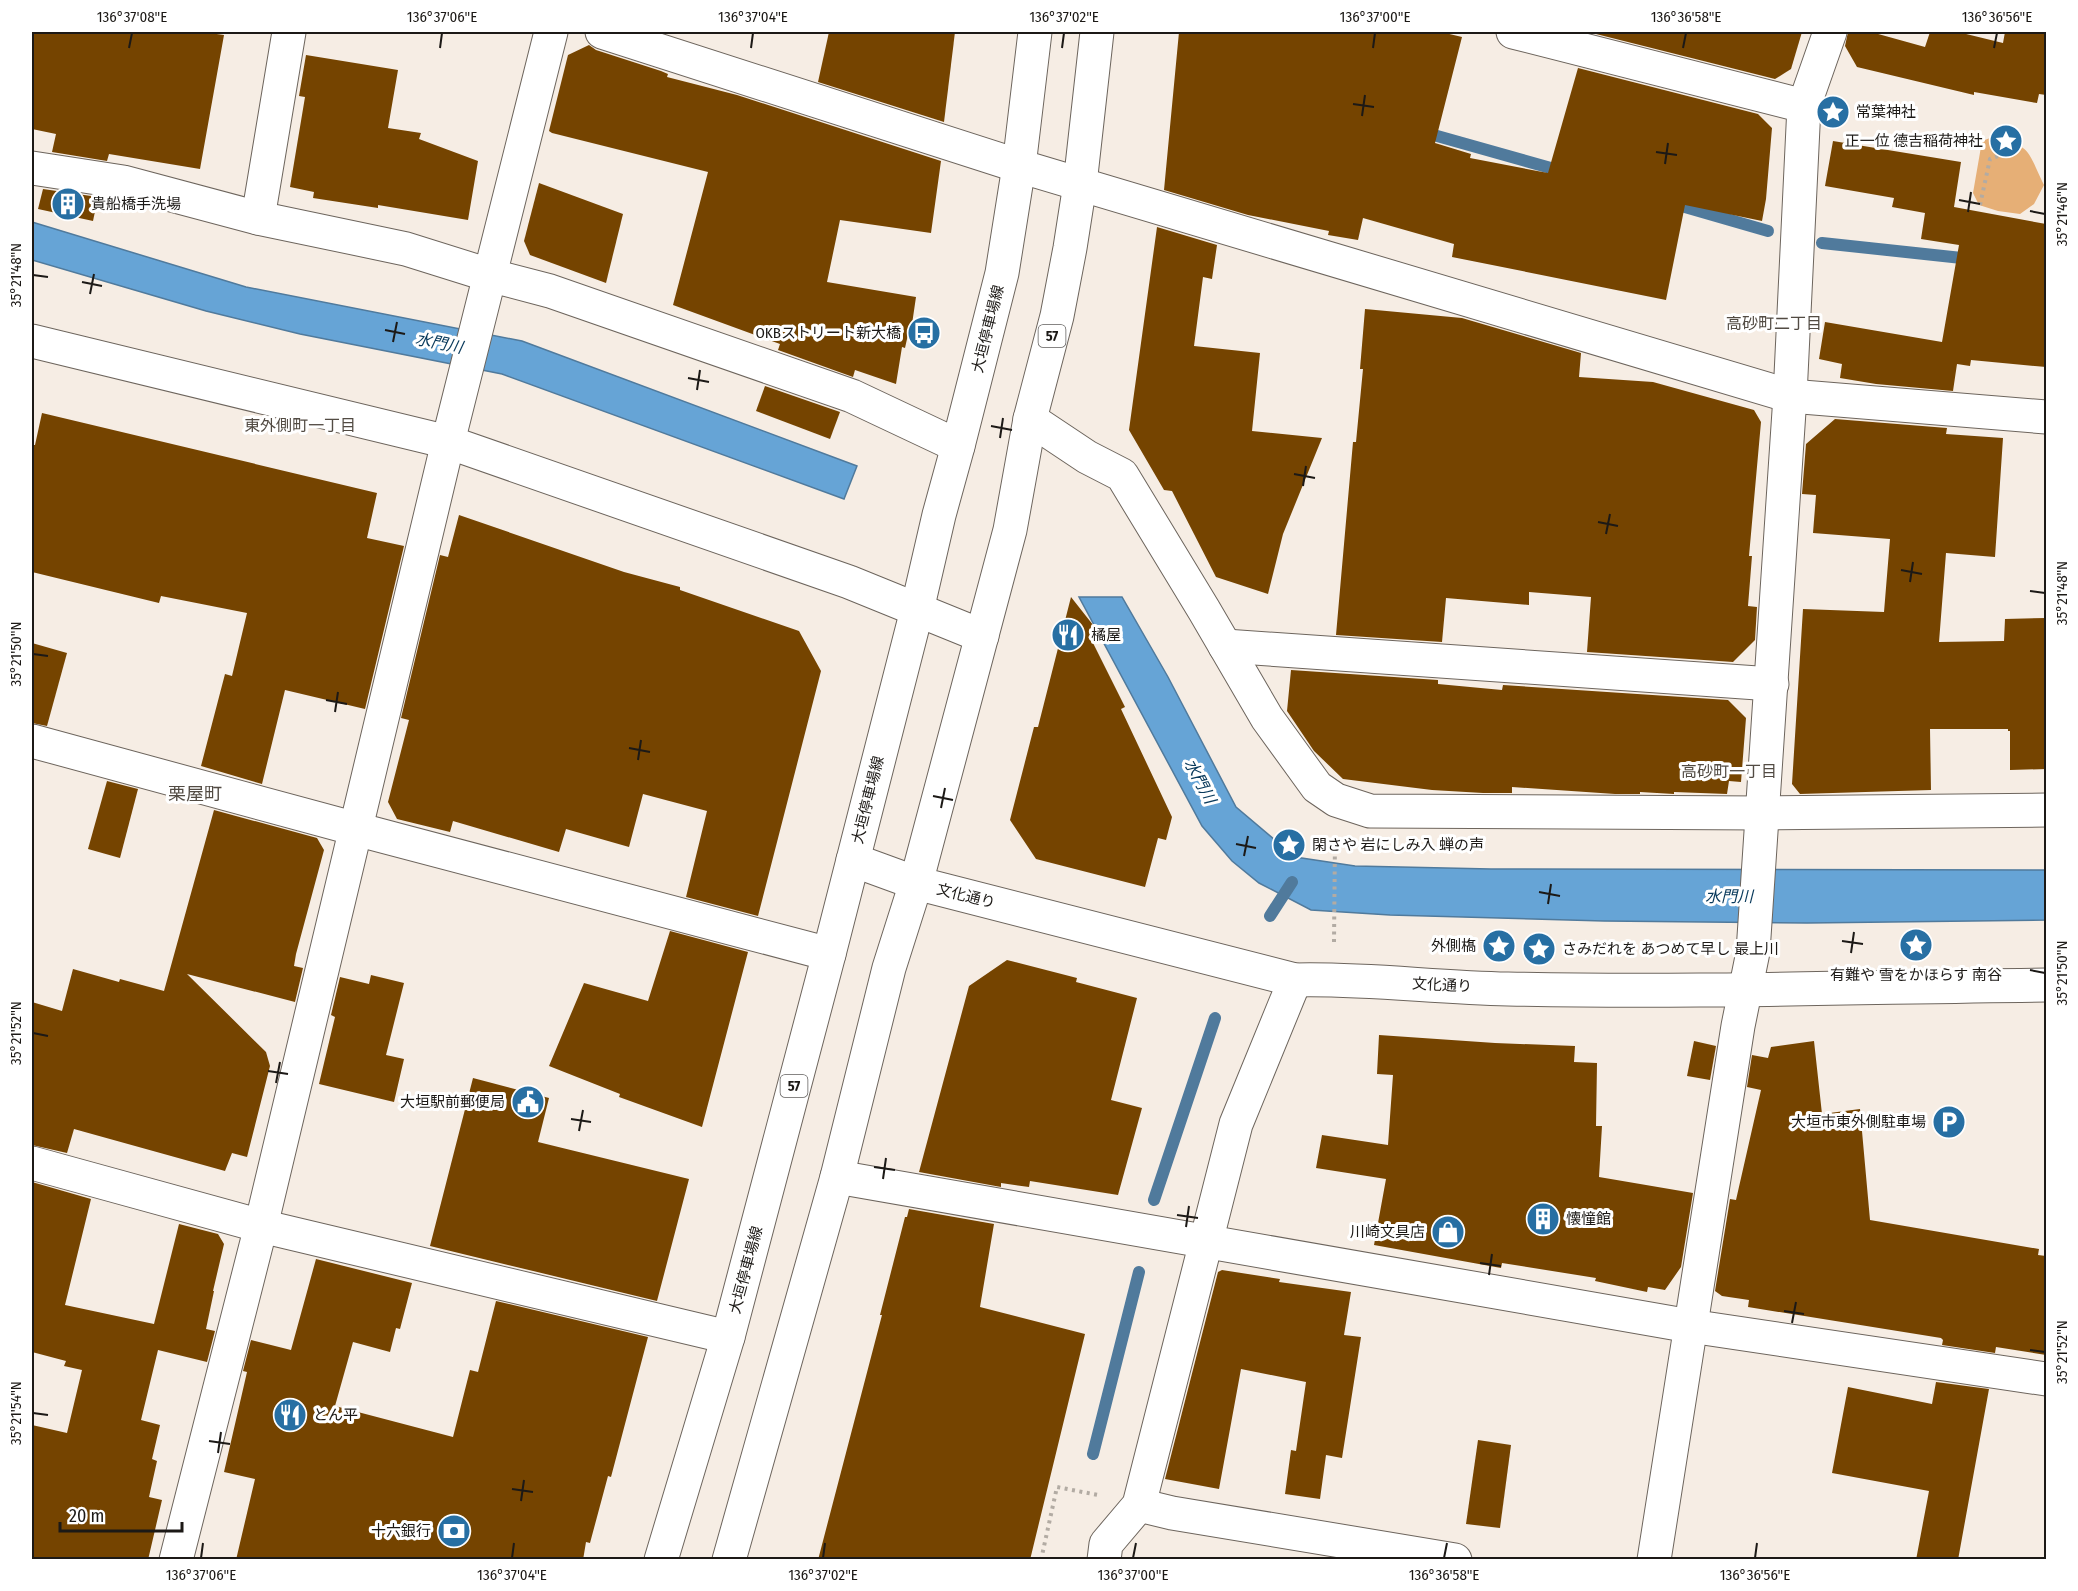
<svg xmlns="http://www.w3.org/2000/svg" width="2078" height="1591" font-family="'Fira Sans Condensed','Noto Sans JP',sans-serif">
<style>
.forest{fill:#e6af76}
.water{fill:#66a4d6;stroke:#507a9c;stroke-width:1.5}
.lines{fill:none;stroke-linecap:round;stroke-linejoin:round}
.stream{stroke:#507a9c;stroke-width:12}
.building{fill:#754400}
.minor-casing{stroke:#6d655d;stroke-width:35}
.tertiary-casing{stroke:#6d655d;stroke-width:35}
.primary-casing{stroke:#6d655d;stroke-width:35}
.path{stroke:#b2aba3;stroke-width:4;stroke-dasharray:3 4.5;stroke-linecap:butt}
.minor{stroke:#fff;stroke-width:33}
.tertiary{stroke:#fff;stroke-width:33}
.primary{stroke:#fff;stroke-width:33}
.ticks{fill:none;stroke:#1c1916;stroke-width:2}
.labels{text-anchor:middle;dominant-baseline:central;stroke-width:6;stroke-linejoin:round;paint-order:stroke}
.shield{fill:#fff;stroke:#605e5c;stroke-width:1.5}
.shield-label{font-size:14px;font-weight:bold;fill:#1c1916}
.poi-label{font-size:15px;fill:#1c1916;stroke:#fff;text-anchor:start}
.street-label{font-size:15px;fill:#1c1916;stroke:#fff}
.neighbourhood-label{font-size:16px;fill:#524b43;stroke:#fff}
.water-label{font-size:16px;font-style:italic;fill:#08395b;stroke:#fff}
.quarter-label{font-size:18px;fill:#524b43;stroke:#fff}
.neatline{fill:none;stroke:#1c1916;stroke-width:2}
.ticks-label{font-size:15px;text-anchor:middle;fill:#1c1916}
</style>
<rect width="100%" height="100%" fill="#f6ede4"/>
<path class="forest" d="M1990 138C2031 144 2027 150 2044 185L2034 204 2020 214 1998 211 1979 205 1973 193 1982 141Z"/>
<g class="water">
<polygon points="32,222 246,287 522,341 857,466 844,499 502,374 300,334 206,311 32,260"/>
<polygon points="1079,597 1122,597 1168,677 1236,807 1295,857 1355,866 1491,869 2046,870 2046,920 1807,923 1604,921 1390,915 1311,910 1259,883 1232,861 1202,826"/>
</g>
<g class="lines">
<g class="stream">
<polyline points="1423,132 1565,172"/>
<polyline points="1671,203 1768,231"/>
<polyline points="1822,243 1971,259"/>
<polyline points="1270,916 1292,882"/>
<polyline points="1154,1200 1215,1018"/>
<polyline points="1093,1454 1139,1272"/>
</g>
</g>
<g class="building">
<polygon points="32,32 202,32 224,35 200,169 109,154 107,161 52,152 56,134 32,129"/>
<polygon points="829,32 955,32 944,122 818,82"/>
<polygon points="1179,32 1441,32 1462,37 1435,143 1471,154 1470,158 1548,173 1578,68 1758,114 1772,128 1766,199 1762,221 1685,205 1666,300 1452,257 1454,244 1363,218 1358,240 1328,235 1329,231 1248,215 1164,190"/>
<polygon points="1588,32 1802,32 1791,69 1775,79"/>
<polygon points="1848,32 1871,32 1925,47 1930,32 1958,32 2003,43 2005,32 2046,32 2046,95 2039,94 2037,103 1974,92 1974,95 1857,67 1845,46"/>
<polygon points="589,45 596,50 661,71 668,74 667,77 737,95 941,161 931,233 840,220 827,282 916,297 911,331 909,330 905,348 902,347 896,384 855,370 853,377 778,350 780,344 673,305 708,172 552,133 549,131 568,55"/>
<polygon points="306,55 398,70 388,128 421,133 419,139 478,161 468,220 378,205 378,208 313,198 314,192 290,187 305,97 299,96"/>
<polygon points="1833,141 1961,162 1954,207 2046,224 2046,367 1971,360 1970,366 1957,364 1953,391 1876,384 1840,378 1842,364 1819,359 1825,322 1942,342 1959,245 1921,239 1925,213 1892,207 1894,198 1825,186"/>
<polygon points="539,183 623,214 606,283 530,255 524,241"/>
<polygon points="43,189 98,197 93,221 38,209"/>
<polygon points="1157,227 1217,245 1212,279 1203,277 1194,346 1260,353 1252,431 1322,438 1283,534 1268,594 1216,577 1172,491 1164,490 1129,430"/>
<polygon points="1365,309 1462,318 1581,353 1579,377 1653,382 1754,410 1761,422 1749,556 1752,556 1748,606 1757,607 1755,640 1733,662 1587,652 1591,597 1529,592 1529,605 1446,598 1442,642 1336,635 1353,442 1356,442 1363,369 1360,369"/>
<polygon points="765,386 840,412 830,439 756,411"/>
<polygon points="42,413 377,493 367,538 404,546 365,709 285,690 262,784 201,766 225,674 232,676 247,613 161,596 159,603 32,572 32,445 35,445"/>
<polygon points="1835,419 1947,428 1946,434 2003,438 1995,557 1946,553 1939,642 2004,641 2005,619 2046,618 2046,769 2010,770 2010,731 2008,731 2008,729 1930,729 1931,790 1800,794 1792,784 1803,609 1884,612 1890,539 1813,533 1816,495 1802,494 1806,444"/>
<polygon points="459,515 624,572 680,587 680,590 799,631 821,671 758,916 686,897 707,811 643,794 629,847 566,829 559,852 453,821 450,832 397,819 388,802 409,720 401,718 440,555 448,557"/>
<polygon points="1071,597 1097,630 1093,643 1125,707 1121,709 1172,817 1166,840 1158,838 1145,887 1036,859 1010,820 1034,727 1038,727"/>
<polygon points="32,643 67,653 47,726 32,723"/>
<polygon points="1291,670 1438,680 1438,684 1502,690 1503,685 1728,700 1746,718 1741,782 1729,781 1727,794 1674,792 1674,794 1640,792 1640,794 1615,794 1512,787 1512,793 1483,793 1432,790 1343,779 1314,751 1287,711"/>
<polygon points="107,781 138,789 120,858 88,849"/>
<polygon points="214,810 317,838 324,850 296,954 294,966 303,968 295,1002 187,974 266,1052 270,1066 247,1157 232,1153 225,1171 74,1129 67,1153 32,1145 32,1002 62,1011 73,969 119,982 120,979 164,991"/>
<polygon points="670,931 748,952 702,1127 619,1097 620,1094 549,1066 584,983 648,1001"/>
<polygon points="1007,960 1077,978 1076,982 1137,998 1111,1100 1142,1108 1118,1195 1030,1181 1029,1187 1001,1183 1001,1187 919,1172 969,986"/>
<polygon points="371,975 404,983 386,1055 404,1059 394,1102 319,1084 335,1017 331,1015 340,977 369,984"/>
<polygon points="1379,1035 1495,1043 1575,1046 1574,1062 1597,1063 1596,1126 1602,1126 1599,1177 1693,1193 1681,1267 1665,1290 1648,1287 1647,1292 1595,1281 1596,1278 1502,1263 1501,1268 1374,1245 1386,1179 1316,1168 1322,1135 1388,1145 1393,1075 1377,1074"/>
<polygon points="1694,1041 1716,1046 1710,1080 1687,1076"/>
<polygon points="1814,1041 1822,1114 1860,1109 1870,1220 2039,1249 2038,1255 2046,1256 2046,1355 1996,1347 1995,1353 1942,1345 1943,1340 1941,1338 1748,1307 1749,1300 1722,1296 1715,1291 1730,1199 1736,1200 1761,1090 1747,1087 1752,1055 1768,1058 1771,1047"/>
<polygon points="473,1078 549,1098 538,1142 689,1179 657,1301 430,1246"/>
<polygon points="32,1182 91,1199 65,1305 154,1324 179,1224 218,1234 224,1244 213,1291 214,1291 206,1329 215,1331 207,1362 158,1350 141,1420 160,1425 152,1459 157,1461 149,1497 162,1500 148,1560 32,1560 32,1425 67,1433 82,1370 64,1366 66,1361 32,1352"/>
<polygon points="909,1209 994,1224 980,1307 1085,1334 1030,1560 818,1560 882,1315 880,1315 905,1217 907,1217"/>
<polygon points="316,1259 412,1283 400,1329 396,1328 390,1352 353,1342 335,1406 453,1437 470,1370 478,1372 496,1301 648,1337 611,1477 608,1476 590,1543 586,1542 583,1560 236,1560 255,1479 224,1472 247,1372 243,1371 251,1340 291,1350"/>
<polygon points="1222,1270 1280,1279 1279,1282 1351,1292 1344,1335 1361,1337 1342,1458 1326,1455 1320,1499 1285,1494 1291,1450 1296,1451 1306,1382 1241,1369 1219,1489 1165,1479 1218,1272"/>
<polygon points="1936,1382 1989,1389 1958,1560 1916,1560 1929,1491 1832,1473 1848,1387 1932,1404"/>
<polygon points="1478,1440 1511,1445 1500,1528 1466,1524"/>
</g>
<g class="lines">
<g class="minor-casing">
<g id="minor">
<polyline points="602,32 1019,166 1790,396 2046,417"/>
<polyline points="1513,32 1804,106"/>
<polyline points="32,168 123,182 258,218 406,249 489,275 550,291 852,396 958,446"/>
<polyline points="258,218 289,32"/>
<polyline points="1030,419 1087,457 1122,475 1204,610 1267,718 1317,787 1336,800 1370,811 1764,813 2046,810"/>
<polyline points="1225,646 1772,684"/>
<polyline points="32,741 356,829 829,954"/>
<polyline points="32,1163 261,1226 728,1337"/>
<polyline points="837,1177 1690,1326 2046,1379"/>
<polyline points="1139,1505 1172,1513 1455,1560"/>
<polyline points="176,1560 261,1226 448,442 551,32"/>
<polyline points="1104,1560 1106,1544 1139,1505 1236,1124 1295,980"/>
<polyline points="1654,1560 1738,1026 1753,952 1790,396 1804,106 1830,32"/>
</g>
</g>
<g class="tertiary-casing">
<g id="tertiary">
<polyline points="32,341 448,442 849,582 982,636"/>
<path d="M853 860 916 883 1295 980C1366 978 1437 988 1508 989 1687 993 1867 987 2046 985"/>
</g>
</g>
<g class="primary-casing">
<g id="primary">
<polyline points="661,1560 728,1337 829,954 917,610 939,515 958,446 1002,273 1019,166 1035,32"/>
<polyline points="729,1560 837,1177 889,968 916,883 1010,530 1030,419 1057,316 1070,248 1080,184 1097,32"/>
</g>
</g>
<g class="path">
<polyline points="1980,205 1990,159 2010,152 2013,130"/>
<polyline points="1334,942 1335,839"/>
<polyline points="1041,1560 1057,1487 1098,1495"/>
</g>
<use href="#minor" class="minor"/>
<use href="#tertiary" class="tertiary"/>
<use href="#primary" class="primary"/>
</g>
<path class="ticks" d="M129 48 132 33M440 48 442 33M751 48 753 33M1062 48 1064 33M1373 48 1375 33M1683 48 1686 33M1994 48 1997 33M1353 104 1374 107M1362 116 1365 95M1656 152 1677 155M1665 164 1668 143M1959 200 1980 204M2030 211 2045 214M1968 212 1971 192M33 275 48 277M82 282 102 286M90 294 94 274M385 330 405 334M393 342 397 322M688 378 709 382M697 390 700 370M991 426 1012 430M1000 438 1003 418M1294 474 1315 478M1303 486 1306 466M1598 522 1618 526M1606 534 1610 514M1901 570 1922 574M1910 582 1913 562M2030 591 2045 593M33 654 48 656M326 700 347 704M335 712 338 692M629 748 650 752M638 760 641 740M933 796 953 800M941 808 945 788M1236 844 1256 848M1244 856 1248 836M1539 892 1560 896M1548 904 1551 884M1842 941 1863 944M1851 953 1854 932M2030 970 2045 973M33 1033 48 1036M268 1071 288 1074M276 1083 280 1062M571 1119 591 1122M579 1131 583 1110M874 1167 895 1170M883 1179 886 1158M1177 1215 1198 1218M1186 1227 1189 1206M1480 1263 1501 1266M1489 1275 1492 1254M1784 1311 1804 1314M1792 1323 1796 1302M2030 1350 2045 1352M33 1413 48 1415M209 1441 230 1444M218 1453 221 1432M512 1489 533 1492M521 1501 524 1480M201 1558 203 1543M512 1558 514 1543M823 1558 825 1543M1133 1558 1136 1543M1444 1558 1447 1543M1755 1558 1757 1543"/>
<defs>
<g id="sight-disc" transform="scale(1.725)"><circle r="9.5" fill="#276fa3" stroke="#fff"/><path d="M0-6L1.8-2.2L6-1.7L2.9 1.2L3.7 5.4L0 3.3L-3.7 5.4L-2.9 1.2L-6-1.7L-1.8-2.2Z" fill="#fff"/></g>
<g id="building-disc" transform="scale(1.725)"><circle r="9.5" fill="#276fa3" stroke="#fff"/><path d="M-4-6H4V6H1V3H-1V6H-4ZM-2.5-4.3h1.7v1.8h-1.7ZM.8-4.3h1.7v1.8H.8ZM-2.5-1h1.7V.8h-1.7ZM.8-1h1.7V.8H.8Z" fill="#fff"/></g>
<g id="bus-disc" transform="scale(1.725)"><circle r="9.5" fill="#276fa3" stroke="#fff"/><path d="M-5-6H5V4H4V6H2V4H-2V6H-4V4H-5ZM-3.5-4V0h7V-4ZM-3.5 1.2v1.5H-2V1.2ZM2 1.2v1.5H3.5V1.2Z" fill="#fff"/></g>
<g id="restaurant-disc" transform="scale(1.725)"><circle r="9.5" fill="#276fa3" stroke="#fff"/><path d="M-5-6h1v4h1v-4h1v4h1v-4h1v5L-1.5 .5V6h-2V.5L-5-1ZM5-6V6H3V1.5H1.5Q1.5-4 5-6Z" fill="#fff"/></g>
<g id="civic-disc" transform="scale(1.725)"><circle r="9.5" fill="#276fa3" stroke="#fff"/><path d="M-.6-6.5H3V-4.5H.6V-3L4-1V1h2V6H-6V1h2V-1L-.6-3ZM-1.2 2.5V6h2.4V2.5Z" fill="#fff"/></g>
<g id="parking-disc" transform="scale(1.725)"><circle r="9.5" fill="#276fa3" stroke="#fff"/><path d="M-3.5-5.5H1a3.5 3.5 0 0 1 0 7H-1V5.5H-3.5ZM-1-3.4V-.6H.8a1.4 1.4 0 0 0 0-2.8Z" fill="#fff"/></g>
<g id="shop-disc" transform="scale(1.725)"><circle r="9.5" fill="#276fa3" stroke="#fff"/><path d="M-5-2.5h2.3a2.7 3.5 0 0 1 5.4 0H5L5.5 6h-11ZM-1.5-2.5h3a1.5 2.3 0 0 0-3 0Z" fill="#fff"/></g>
<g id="bank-disc" transform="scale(1.725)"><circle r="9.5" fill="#276fa3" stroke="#fff"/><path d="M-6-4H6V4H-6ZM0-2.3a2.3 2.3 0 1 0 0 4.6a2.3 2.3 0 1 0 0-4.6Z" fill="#fff"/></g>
</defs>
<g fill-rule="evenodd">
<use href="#sight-disc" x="1833" y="112"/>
<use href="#sight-disc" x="2006" y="141"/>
<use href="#building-disc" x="68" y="204"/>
<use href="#bus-disc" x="924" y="333"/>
<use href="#restaurant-disc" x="1068" y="635"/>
<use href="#sight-disc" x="1289" y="845"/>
<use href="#sight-disc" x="1916" y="945"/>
<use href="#sight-disc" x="1499" y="946"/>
<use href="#sight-disc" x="1539" y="949"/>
<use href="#civic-disc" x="528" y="1102"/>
<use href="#parking-disc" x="1949" y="1122"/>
<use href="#building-disc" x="1543" y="1219"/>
<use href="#shop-disc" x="1448" y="1232"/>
<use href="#restaurant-disc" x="290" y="1415"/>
<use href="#bank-disc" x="454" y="1531"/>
</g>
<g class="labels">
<g class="shield">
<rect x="1038.5" y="325" width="27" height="22" rx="4.5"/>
<rect x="780.5" y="1075" width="27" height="22" rx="4.5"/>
</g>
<g class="shield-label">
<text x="1052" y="336">57</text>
<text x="794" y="1086">57</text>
</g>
<g class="poi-label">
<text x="1856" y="112">常葉神社</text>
<text x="1983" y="141" text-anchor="end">正一位 德吉稲荷神社</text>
<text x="91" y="204">貴船橋手洗場</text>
<text x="901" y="333" text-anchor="end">OKBストリート新大橋</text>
<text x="1091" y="635">橘屋</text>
<text x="1312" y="845">閑さや 岩にしみ入 蝉の声</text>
<text x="1476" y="946" text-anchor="end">外側𣘺</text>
<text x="1562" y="949">さみだれを あつめて早し 最上川</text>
<text x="1916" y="975" text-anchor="middle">有難や 雪をかほらす 南谷</text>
<text x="505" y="1102" text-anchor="end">大垣駅前郵便局</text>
<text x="1926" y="1122" text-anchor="end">大垣市東外側駐車場</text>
<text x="1566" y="1219">懐憧館</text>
<text x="1425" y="1232" text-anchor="end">川崎文具店</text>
<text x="313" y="1415">とん平</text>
<text x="431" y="1531" text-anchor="end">十六銀行</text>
</g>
<g class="street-label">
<text transform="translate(988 329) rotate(-76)">大垣停車場線</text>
<text transform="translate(868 800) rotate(-76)">大垣停車場線</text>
<text transform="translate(966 896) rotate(14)">文化通り</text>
<text transform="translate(1442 985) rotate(3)">文化通り</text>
<text transform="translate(746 1270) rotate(-75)">大垣停車場線</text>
</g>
<g class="neighbourhood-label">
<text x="1774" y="323">高砂町二丁目</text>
<text x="300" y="425">東外側町一丁目</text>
<text x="1729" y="771">高砂町一丁目</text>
</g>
<g class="water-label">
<text transform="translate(439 343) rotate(11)">水門川</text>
<text transform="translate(1200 781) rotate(62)">水門川</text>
<text x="1729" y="896">水門川</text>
</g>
<g class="quarter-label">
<text x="195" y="794">栗屋町</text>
</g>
</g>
<rect width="2078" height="1591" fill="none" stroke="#ffffff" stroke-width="66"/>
<path d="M60 1522v9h122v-9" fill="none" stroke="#1c1916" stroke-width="3"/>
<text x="69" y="1522" font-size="18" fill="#1c1916" stroke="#ffffff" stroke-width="4.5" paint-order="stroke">20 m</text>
<rect x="33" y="33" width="2012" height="1525" class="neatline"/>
<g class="ticks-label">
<text x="132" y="22">136°37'08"E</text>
<text x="442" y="22">136°37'06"E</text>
<text x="753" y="22">136°37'04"E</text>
<text x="1064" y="22">136°37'02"E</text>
<text x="1375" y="22">136°37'00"E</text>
<text x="1686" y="22">136°36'58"E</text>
<text x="1997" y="22">136°36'56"E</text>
<text transform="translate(2062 214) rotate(-90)" y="5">35°21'46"N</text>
<text transform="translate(16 275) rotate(-90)" y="5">35°21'48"N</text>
<text transform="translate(2062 593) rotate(-90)" y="5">35°21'48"N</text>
<text transform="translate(16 654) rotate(-90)" y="5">35°21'50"N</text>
<text transform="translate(2062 973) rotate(-90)" y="5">35°21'50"N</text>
<text transform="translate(16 1033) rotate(-90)" y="5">35°21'52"N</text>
<text transform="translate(2062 1352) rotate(-90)" y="5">35°21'52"N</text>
<text transform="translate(16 1413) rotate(-90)" y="5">35°21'54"N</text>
<text x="201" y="1580">136°37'06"E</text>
<text x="512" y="1580">136°37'04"E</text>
<text x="823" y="1580">136°37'02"E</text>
<text x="1133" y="1580">136°37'00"E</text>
<text x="1444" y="1580">136°36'58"E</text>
<text x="1755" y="1580">136°36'56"E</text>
</g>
</svg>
